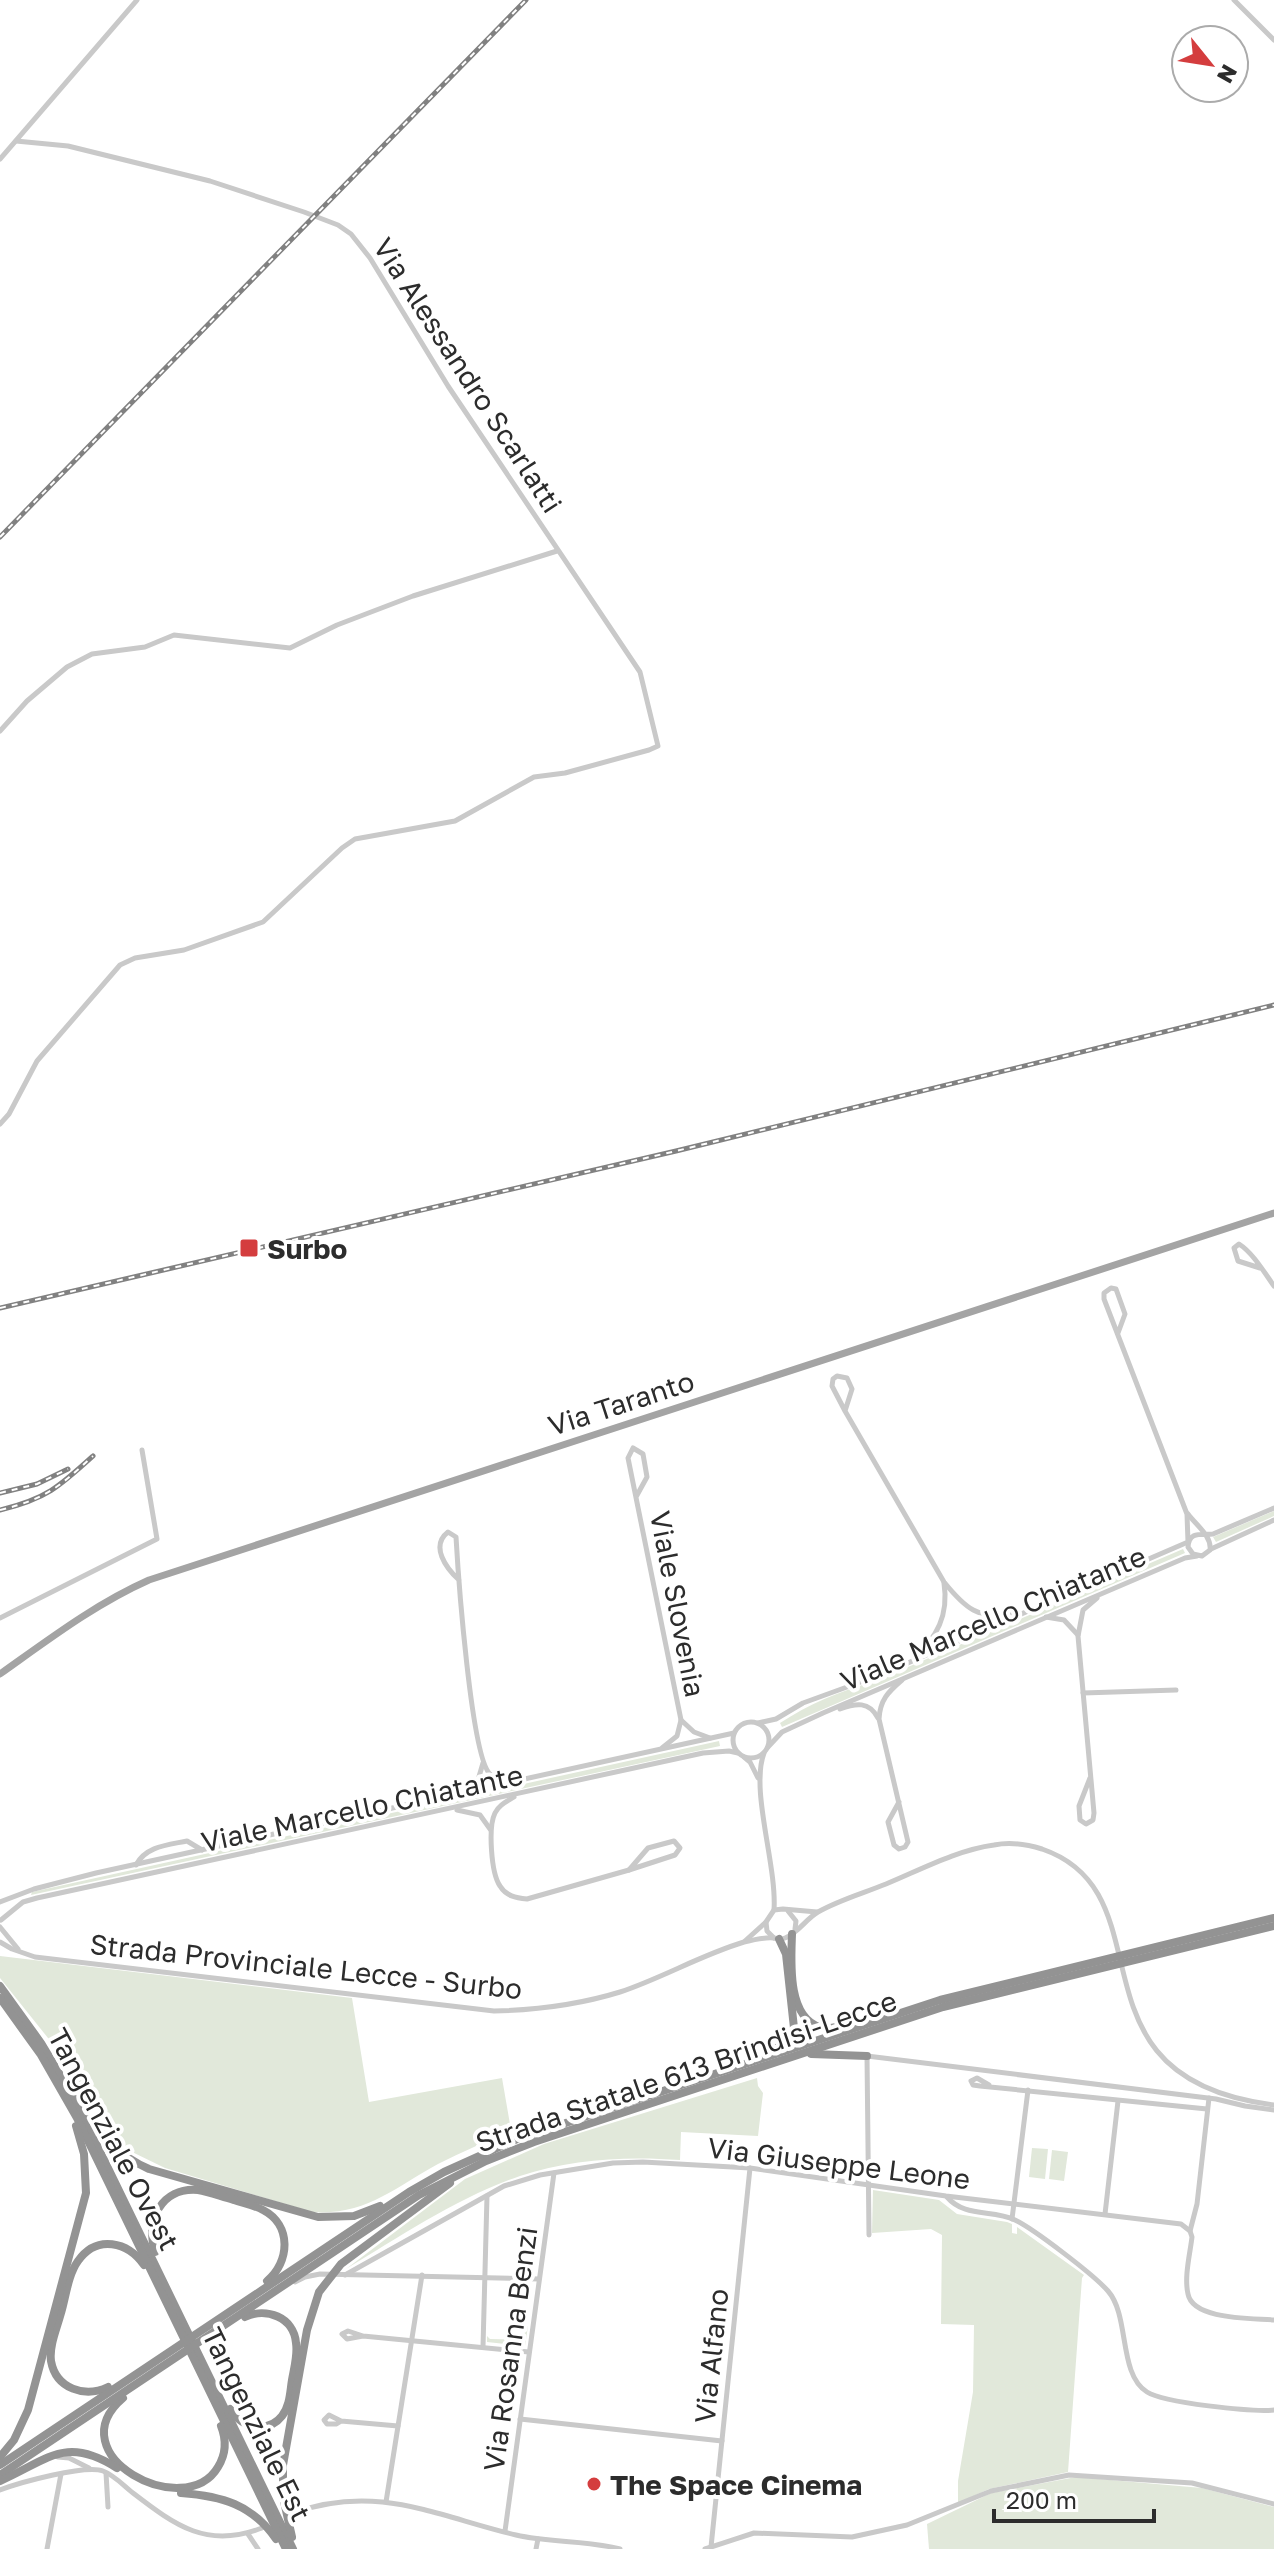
<svg xmlns="http://www.w3.org/2000/svg" width="1274" height="2549" font-family="'Golos Text',sans-serif">
<style>
.green{fill:#e1e8da}
.lines{fill:none;stroke-linecap:round;stroke-linejoin:round}
.minor{stroke:#c9c9c9;stroke-width:5}
.major{stroke:#a4a4a4;stroke-width:7}
.highway{stroke:#939393;stroke-width:8}
.rail-casing{stroke:#818181;stroke-width:5}
.rail{stroke:#fff;stroke-width:2;stroke-dasharray:6;stroke-linecap:butt}
.poi-dot{fill:#d43d3e;stroke:#fff;stroke-width:3}
.labels{text-anchor:middle;dominant-baseline:central;stroke-width:8;stroke-linejoin:round;paint-order:stroke}
.street-label{font-size:28px;fill:#2c2c2c;stroke:#fff}
.poi-label{font-size:28px;font-weight:bold;fill:#2c2c2c;stroke:#fff;text-anchor:start}
</style>
<rect width="100%" height="100%" fill="#fff"/>
<g class="green">
<polygon points="1274,1511 1274,1516 1216,1542 1213,1537"/>
<path d="M1183 1549 1185 1553 782 1727 780 1723C809 1704 840 1691 873 1682Z"/>
<polygon points="719,1741 720,1746 31,1895 32,1892"/>
<path d="M0 1956 352 1998 369 2102 502 2078 511 2130C487 2141 462 2152 438 2164 394 2188 365 2216 312 2212L165 2168 128 2150 110 2134 96 2116 56 2048 0 1978Z"/>
<path d="M757 2078 758 2086 763 2093 758 2136 681 2132 680 2160C627 2156 570 2159 520 2176 459 2197 401 2236 346 2269L465 2179 544 2144Z"/>
<polygon points="1032,2148 1048,2149 1045,2179 1029,2177"/>
<polygon points="1052,2150 1068,2152 1064,2181 1049,2179"/>
<polygon points="873,2190 939,2200 957,2214 1007,2222 1012,2224 1012,2233 1017,2234 1017,2227 1084,2275 1082,2278 1068,2472 989,2489 958,2503 958,2481 973,2392 974,2325 941,2324 942,2235 931,2229 872,2233"/>
<polygon points="525,2326 528,2326 525,2346 487,2342 487,2336 490,2339 524,2340"/>
<polygon points="1076,2477 1202,2488 1274,2507 1274,2549 929,2549 927,2524 991,2493"/>
</g>
<g class="lines">
<g class="minor">
<polyline points="1234,0 1274,40"/>
<polyline points="0,159 137,0"/>
<polyline points="0,731 27,701 67,667 92,654 145,647 174,635 290,648 337,625 413,596 557,551"/>
<polyline points="0,1124 9,1114 37,1061 120,965 135,958 184,950 263,922 342,848 355,839 455,821 534,777 565,773 649,750 658,746 640,672 448,386 370,258 351,234 338,225 304,212 210,181 68,146 16,141"/>
<path d="M1260 1268 1238 1261 1234 1248 1239 1244C1253 1253 1264 1272 1274 1286"/>
<path d="M845 1411 852 1389 847 1378 837 1376 833 1379 832 1386 845 1411 944 1582C965 1608 978 1620 1013 1614"/>
<polyline points="636,1497 647,1477 643,1454 633,1448 628,1458 681,1720"/>
<path d="M1188 1514C1196 1525 1212 1536 1210 1550L1202 1556 1193 1554 1188 1547C1189 1531 1201 1535 1213 1534L1274 1508"/>
<polyline points="1211,1549 1274,1520"/>
<path d="M459 1580C446 1568 430 1546 448 1532L456 1537C458 1572 471 1757 490 1774 496 1779 506 1779 514 1780"/>
<polyline points="1046,1617 1064,1620 1078,1635"/>
<polyline points="0,1618 157,1539 142,1450"/>
<path d="M914 1659C937 1637 949 1615 944 1583"/>
<polyline points="1083,1693 1176,1690"/>
<path d="M840 1709C856 1703 869 1701 878 1718"/>
<circle cx="751" cy="1740" r="18"/>
<polyline points="758,1723 776,1719 803,1703 880,1675 1188,1542 1187,1514 1104,1299 1104,1293 1111,1288 1116,1289 1125,1314 1118,1333"/>
<polyline points="768,1747 782,1732 823,1713 1185,1558 1197,1556"/>
<polyline points="662,1748 677,1736 681,1720 694,1732 710,1738"/>
<path d="M764 1753C750 1790 777 1865 774 1910"/>
<polyline points="744,1757 750,1762 758,1778"/>
<polyline points="1090,1778 1079,1806 1080,1820 1086,1824 1093,1820 1094,1813 1078,1636 1083,1610 1097,1598"/>
<polyline points="466,1791 478,1780 483,1763"/>
<path d="M514 1797C506 1802 499 1805 495 1813 488 1827 491 1873 500 1886 506 1896 516 1898 527 1899L629 1870"/>
<path d="M899 1802 888 1822 894 1845 899 1849 905 1847 908 1842 879 1719C880 1700 888 1692 902 1680"/>
<polyline points="457,1810 480,1815 490,1829"/>
<polygon points="674,1841 680,1848 675,1855 629,1870 648,1848"/>
<path d="M136 1865C146 1846 168 1845 187 1841L202 1850"/>
<polyline points="0,1902 34,1889 96,1873 734,1733"/>
<polyline points="788,1911 796,1921 795,1929"/>
<polyline points="1,1920 23,1902 37,1898 703,1753 729,1751 738,1753"/>
<polyline points="0,1927 18,1949"/>
<polyline points="774,1938 767,1931 766,1922 774,1910 783,1909 817,1912"/>
<polyline points="745,1941 766,1922"/>
<path d="M0 1942 12 1949 35 1957 494 2011C537 2010 578 2005 620 1992 662 1978 701 1955 744 1942 752 1940 765 1937 774 1938 780 1938 779 1940 785 1938 797 1934 807 1918 818 1912 839 1900 864 1893 886 1884 920 1870 957 1850 994 1845 1009 1842 1026 1844 1042 1849 1173 1894 1058 2078 1274 2105"/>
<polyline points="989,2085 977,2078 971,2081 973,2085 980,2086 1207,2109"/>
<path d="M947 2197C965 2218 992 2209 1015 2220 1034 2229 1094 2275 1108 2291 1130 2316 1118 2374 1147 2392 1164 2403 1252 2412 1274 2410"/>
<polyline points="1105,2214 1118,2101"/>
<polyline points="1012,2219 1028,2090"/>
<polyline points="1190,2231 1197,2204 1209,2098"/>
<polyline points="869,2235 867,2056 1216,2099 1245,2106 1274,2110"/>
<path d="M345 2275 504 2186 540 2175 613 2163 643 2162 750 2168 946 2196 1181 2224 1190 2231 1192 2237C1190 2254 1184 2277 1188 2294 1193 2320 1252 2318 1274 2320"/>
<polyline points="295,2282 305,2277 320,2274 539,2279"/>
<polyline points="363,2336 347,2339 342,2334 348,2331 363,2336 529,2352"/>
<polyline points="483,2347 487,2196"/>
<polyline points="520,2419 722,2441"/>
<polyline points="341,2421 329,2415 324,2420 327,2424 336,2424 341,2421 398,2426"/>
<polyline points="58,2457 69,2458 89,2468"/>
<polyline points="106,2473 108,2507"/>
<path d="M0 2490C18 2483 86 2464 103 2471 114 2475 124 2486 133 2493 176 2526 207 2549 262 2528"/>
<polyline points="386,2502 422,2275"/>
<path d="M293 2513C377 2483 436 2516 516 2535 550 2543 587 2540 620 2549"/>
<polyline points="505,2531 554,2173"/>
<polyline points="248,2534 258,2549"/>
<polyline points="711,2547 750,2168"/>
<polyline points="47,2549 61,2474"/>
<polyline points="536,2549 538,2539"/>
<polyline points="705,2549 754,2533 852,2537 907,2525 991,2491 1069,2475 1192,2483 1274,2504"/>
</g>
<path class="major" d="M0 1674C48 1640 95 1604 149 1580L1274 1213"/>
<g class="highway">
<path d="M792 1934C791 1962 787 2017 820 2027 831 2030 842 2025 852 2022"/>
<polyline points="0,1986 41,2043 74,2098 293,2549"/>
<polyline points="0,1998 41,2055 77,2118 286,2549"/>
<path d="M776 2048C787 2044 791 2038 794 2028L786 1954 779 1939"/>
<polyline points="811,2054 867,2056"/>
<path d="M85 2108C101 2135 119 2156 149 2169L318 2217 354 2216 380 2206"/>
<path d="M155 2252C145 2221 161 2187 198 2190 210 2192 222 2197 234 2200 243 2203 254 2205 263 2210 292 2225 290 2262 267 2281"/>
<path d="M108 2387C85 2398 56 2389 51 2361 49 2346 57 2328 61 2313 66 2296 68 2275 78 2261 97 2234 128 2242 144 2265"/>
<path d="M123 2398C56 2455 185 2523 218 2467 226 2454 227 2441 221 2426"/>
<path d="M230 2409C236 2418 243 2425 254 2426 265 2428 275 2425 282 2416 290 2406 290 2392 292 2380 294 2368 298 2355 296 2343 294 2317 266 2307 245 2317"/>
<polyline points="0,2457 14,2440 28,2410 86,2193 84,2154 76,2126"/>
<polyline points="0,2465 409,2192 444,2172 517,2139 940,2000 1274,1918"/>
<polyline points="0,2475 419,2195 486,2161 534,2142 943,2007 1274,1926"/>
<path d="M0 2481C48 2460 65 2435 117 2468"/>
<path d="M181 2493C221 2496 252 2504 276 2539"/>
<polyline points="292,2537 283,2497 283,2465 307,2330 319,2292 341,2264 450,2183"/>
</g>
<g class="rail-casing">
<g id="rail">
<polyline points="0,537 526,0"/>
<polyline points="0,1308 676,1151 1274,1005"/>
<polyline points="0,1493 37,1484 68,1469"/>
<path d="M0 1510C46 1499 59 1487 93 1456"/>
</g>
</g>
<use href="#rail" class="rail"/>
</g>
<g class="poi-dot">
<rect x="239" y="1238" width="20" height="20" rx="4"/>
<circle cx="594" cy="2484" r="8"/>
</g>
<g class="labels">
<g class="street-label">
<text transform="translate(468 375) rotate(57)">Via Alessandro Scarlatti</text>
<text transform="translate(621 1403) rotate(-18)">Via Taranto</text>
<text transform="translate(678 1604) rotate(79)">Viale Slovenia</text>
<text transform="translate(993 1618) rotate(-23)">Viale Marcello Chiatante</text>
<text transform="translate(362 1808) rotate(-12)">Viale Marcello Chiatante</text>
<text transform="translate(306 1966) rotate(6)">Strada Provinciale Lecce - Surbo</text>
<text transform="translate(686 2071) rotate(-19)">Strada Statale 613 Brindisi-Lecce</text>
<text transform="translate(114 2139) rotate(62)">Tangenziale Ovest</text>
<text transform="translate(839 2163) rotate(7)">Via Giuseppe Leone</text>
<text transform="translate(510 2349) rotate(-82)">Via Rosanna Benzi</text>
<text transform="translate(711 2356) rotate(-84)">Via Alfano</text>
<text transform="translate(257 2424) rotate(64)">Tangenziale Est</text>
</g>
<g class="poi-label">
<text x="267" y="1248">Surbo</text>
<text x="610" y="2484">The Space Cinema</text>
</g>
</g>
<g transform="translate(1210 64) rotate(120)"><circle r="38" fill="#ffffff" stroke="#ababab" stroke-width="2"/>
<path d="M0-6L14 30L0 20L-14 30Z" fill="#d43d3e"/>
<text y="-12" font-size="22" font-weight="bold" text-anchor="middle" fill="#2c2c2c">N</text>
</g>
<path d="M994 2509v12h160v-12" fill="none" stroke="#2c2c2c" stroke-width="4"/>
<text x="1006" y="2509" font-size="24" fill="#2c2c2c" stroke="#ffffff" stroke-width="6" paint-order="stroke">200 m</text>
</svg>
